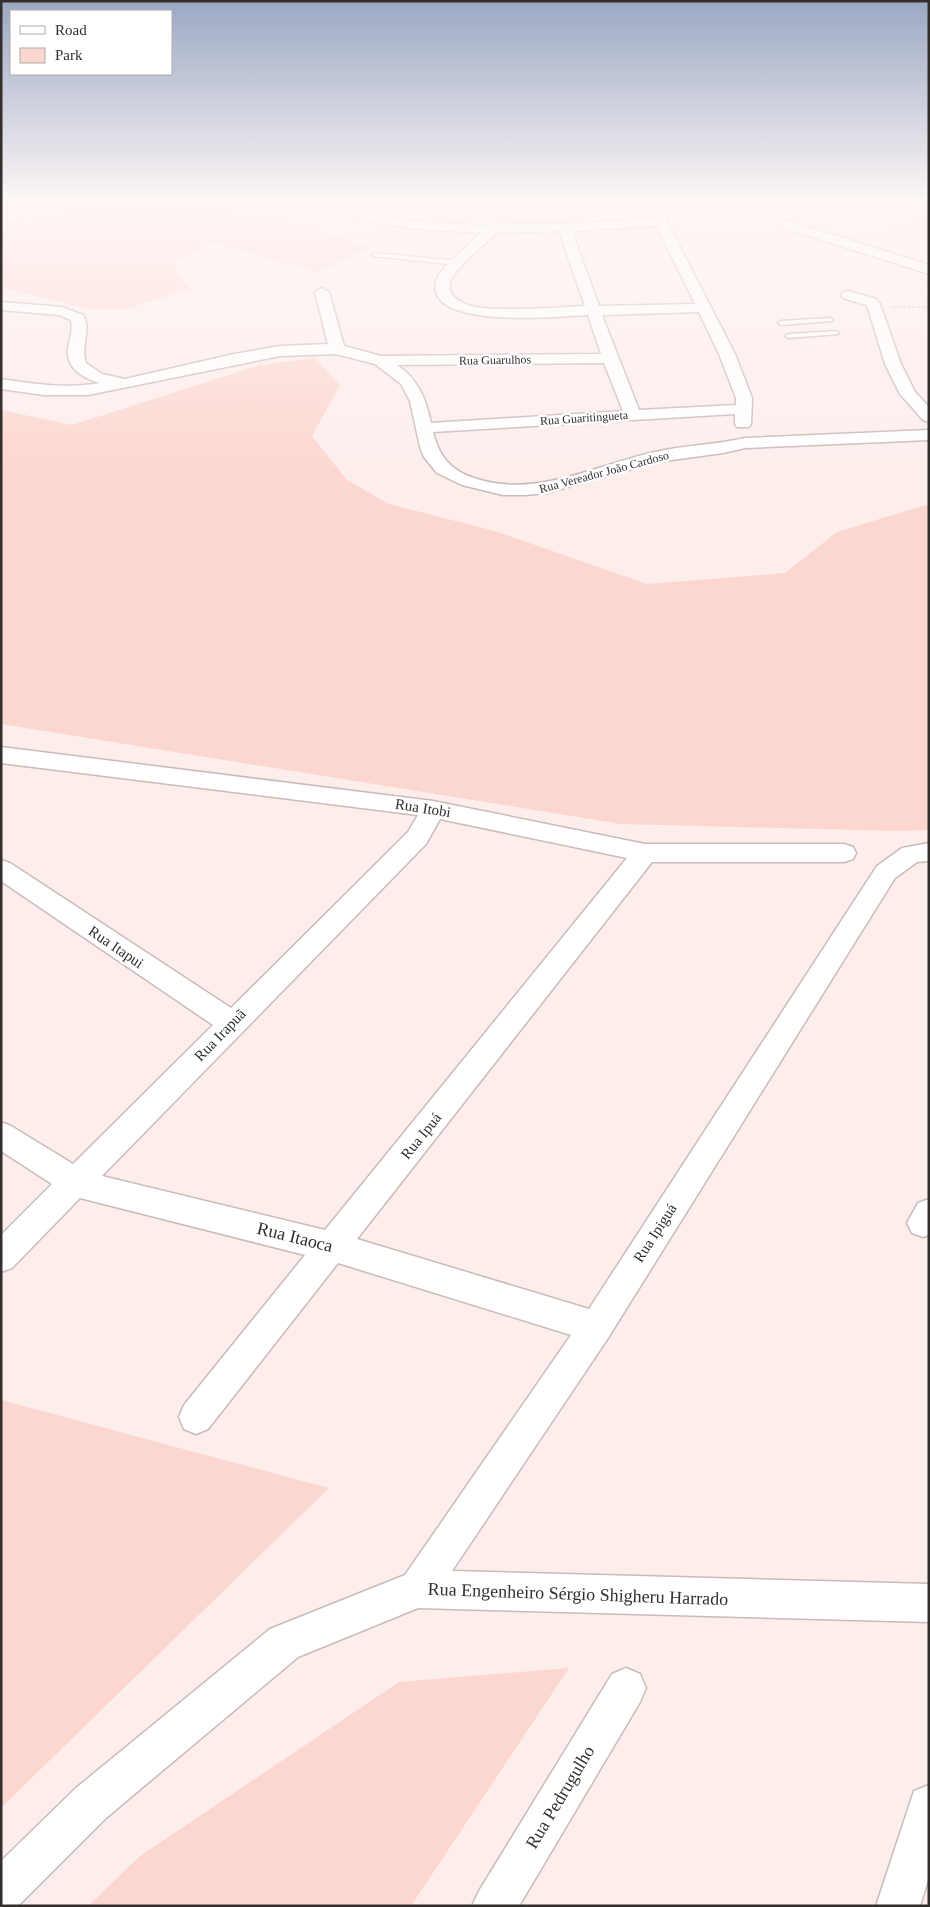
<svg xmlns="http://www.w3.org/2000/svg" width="930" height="1907" font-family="'Times New Roman',serif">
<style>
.green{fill:#fcd7d0}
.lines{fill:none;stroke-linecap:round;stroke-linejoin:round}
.lane-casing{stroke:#c9bbb9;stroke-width:3}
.street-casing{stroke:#c9bbb9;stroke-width:3}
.path{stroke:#918786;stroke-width:2;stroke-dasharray:0.5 2;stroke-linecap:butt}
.lane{fill:#fff;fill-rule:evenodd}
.street{fill:#fff;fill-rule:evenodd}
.labels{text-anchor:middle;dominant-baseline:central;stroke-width:5;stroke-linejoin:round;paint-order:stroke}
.far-street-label{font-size:12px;fill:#342e2d;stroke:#fff}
.street-label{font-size:15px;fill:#342e2d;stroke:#fff}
.near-street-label{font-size:18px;fill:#342e2d;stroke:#fff}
</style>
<rect width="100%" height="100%" fill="#fdeeec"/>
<g class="green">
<polygon points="75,204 214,204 312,227 369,248 318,272 210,242 175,262 176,273 190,289 126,309 90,309 1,288 1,235"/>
<polygon points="929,213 929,237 886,229 923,217"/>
<polygon points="315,358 340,385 312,436 347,480 389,504 495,531 647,584 785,573 837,532 929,504 929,830 894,831 621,824 1,724 1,410 72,425 260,365"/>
<polygon points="1,1400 329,1488 1,1808"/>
<polygon points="569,1668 411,1906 88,1906 140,1856 399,1682"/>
</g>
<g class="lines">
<g class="lane-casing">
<g id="lane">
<polygon points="375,253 458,261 461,263 458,265 373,256 372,255"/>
<polygon points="830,318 833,320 832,321 781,325 778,323 781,321"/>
<polygon points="836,331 838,332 838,334 789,338 785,336 789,334"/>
</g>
</g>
<g class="street-casing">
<g id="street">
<polygon points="37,204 56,204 54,207 1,224 1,216"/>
<path d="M336 204H352L374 213 401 220 473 225 554 224 654 219 650 206 651 204H661L667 222 735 354 752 398 751 424 749 427H737L735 424V414L433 432C439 456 450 470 474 478 536 499 595 465 655 452 685 445 715 445 745 438L929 430V440L745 448 723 453 657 462 547 493 525 495H503L462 485 437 473 424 457 420 447 410 401 401 384 375 364 336 354 280 356 88 395H44L1 389V379C34 384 67 389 100 383 82 378 66 368 68 348 70 338 73 330 71 320L59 315 1 310V302L62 307 83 315C92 329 80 347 86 363L102 374 125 379 234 354 280 346 328 344 315 292 322 288 329 292 344 346 381 356 601 354 588 315C562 316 414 332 438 276 443 266 472 242 481 232 450 232 357 229 336 204ZM657 226 695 304 599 306 572 231ZM559 231 585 306C560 307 482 314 463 303 453 298 447 291 451 280 454 270 487 242 496 233ZM699 312 719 354 736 398V405L639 410 602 315ZM604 363 623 411 431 423C426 399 418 379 397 365Z"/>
<polygon points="786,220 929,265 929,274 781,227 780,224 781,221"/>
<polygon points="848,291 876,299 880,304 901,364 915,392 929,407 929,422 923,420 900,394 885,364 868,308 866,305 843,298 841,295 843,292"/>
<path d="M1 747 433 801 645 844H844L853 847 856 853 853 859 844 862H652L357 1239 589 1309 877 866 902 848 929 843V861L917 862 895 878 608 1338 452 1571 929 1584V1622L418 1608 298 1657 106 1818 18 1906H1V1861L76 1788 270 1629 405 1575 571 1335 338 1263 208 1429 196 1434 184 1429 179 1417 184 1405 305 1255 80 1198 12 1268 1 1272V1235L52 1184 1 1151V1122L11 1126 73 1164 213 1025 1 881V860L10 863 231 1008 408 832 418 815 1 763ZM440 819 627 858 325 1230 102 1176 426 844Z"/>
<polygon points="929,1199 929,1235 923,1237 912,1233 907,1223 918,1203"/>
<polygon points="626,1668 640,1674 646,1688 640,1702 519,1906 472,1906 479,1891 612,1674"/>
<polygon points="929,1785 929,1877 920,1906 876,1906 914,1791"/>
</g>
</g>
<polyline class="path" points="892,307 929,307"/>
<use href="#lane" class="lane"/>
<use href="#street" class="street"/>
</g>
<linearGradient id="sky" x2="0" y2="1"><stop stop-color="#9ba8c3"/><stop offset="0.43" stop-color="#fef7f6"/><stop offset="1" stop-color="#fef7f6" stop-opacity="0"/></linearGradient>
<rect width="930" height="471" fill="url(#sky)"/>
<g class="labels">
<g class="far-street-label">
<text transform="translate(495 360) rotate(-1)">Rua Guarulhos</text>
<text transform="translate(584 418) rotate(-4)">Rua Guaritingueta</text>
<text transform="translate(604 472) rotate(-15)">Rua Vereador João Cardoso</text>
</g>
<g class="street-label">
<text transform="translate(423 808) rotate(9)">Rua Itobi</text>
<text transform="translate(116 947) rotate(34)">Rua Itapui</text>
<text transform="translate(220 1035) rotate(-46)">Rua Irapuã</text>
<text transform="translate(421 1136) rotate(-51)">Rua Ipuá</text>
<text transform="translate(655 1233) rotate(-57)">Rua Ipiguá</text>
</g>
<g class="near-street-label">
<text transform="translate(295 1237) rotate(14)">Rua Itaoca</text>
<text transform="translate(578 1594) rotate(2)">Rua Engenheiro Sérgio Shigheru Harrado</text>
<text transform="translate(560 1797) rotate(-59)">Rua Pedrugulho</text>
</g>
</g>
<rect width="930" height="1907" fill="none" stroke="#342e2d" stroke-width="5"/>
<rect x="10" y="10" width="162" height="65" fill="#ffffff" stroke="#aeabab"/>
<rect x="20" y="26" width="25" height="8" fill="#ffffff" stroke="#aeabab"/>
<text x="55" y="35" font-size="15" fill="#342e2d">Road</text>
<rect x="20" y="48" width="25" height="15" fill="#fcd7d0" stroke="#aeabab"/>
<text x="55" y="60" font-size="15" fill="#342e2d">Park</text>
</svg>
